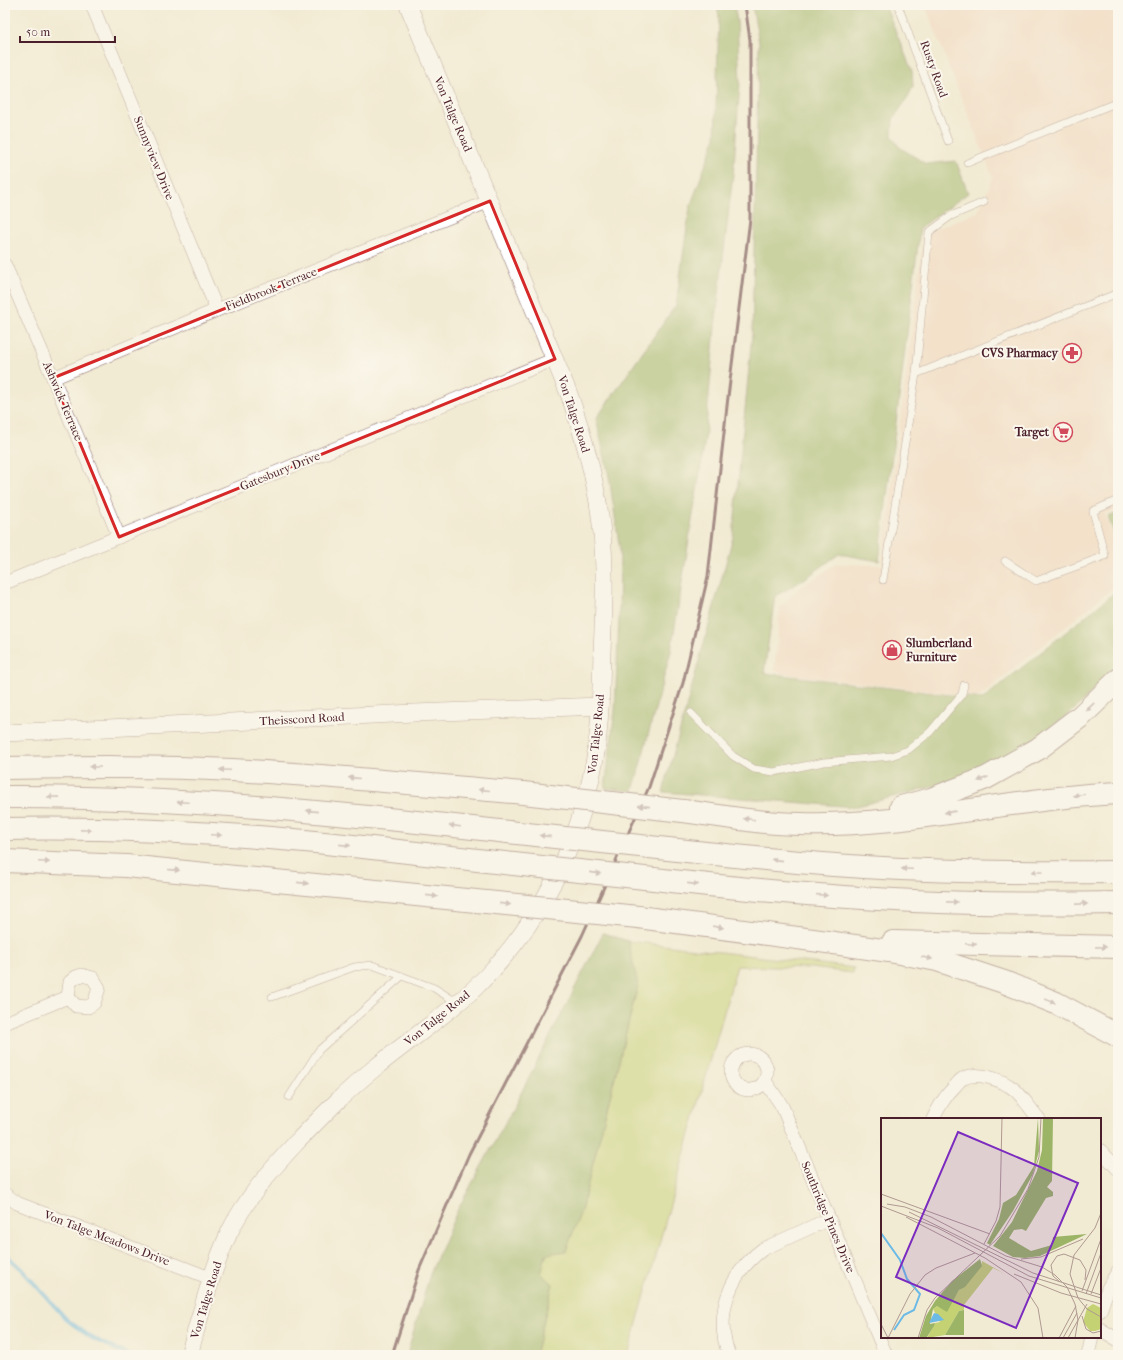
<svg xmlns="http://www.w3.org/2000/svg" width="1123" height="1360" font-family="'IM FELL French Canon',serif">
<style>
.built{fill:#f3d4bf}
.green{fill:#c4d274;stroke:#877850}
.forest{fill:#9bb466;stroke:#726a48}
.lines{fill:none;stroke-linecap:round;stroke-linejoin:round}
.stream{stroke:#6cbae6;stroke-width:4}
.service-casing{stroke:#856666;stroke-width:8}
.minor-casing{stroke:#856666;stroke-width:14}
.tertiary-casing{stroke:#856666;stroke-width:18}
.motorway-casing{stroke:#856666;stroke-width:24}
.service{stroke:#fff;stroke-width:7}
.minor{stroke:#fff;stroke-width:13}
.tertiary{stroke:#fff;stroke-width:17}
.motorway{stroke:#fff;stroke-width:22}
.rail{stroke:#4a1f2b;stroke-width:3}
.motorway-bridge-casing{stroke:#856666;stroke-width:24;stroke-linecap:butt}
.motorway-bridge{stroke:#fff;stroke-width:22}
.oneway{fill:#ae9aa0}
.marked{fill:none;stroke:#d62828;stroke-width:3;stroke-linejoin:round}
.labels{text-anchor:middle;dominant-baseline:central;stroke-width:4;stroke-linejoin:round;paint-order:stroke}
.street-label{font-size:12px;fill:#4a1f2b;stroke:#fbf7ec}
.poi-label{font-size:12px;font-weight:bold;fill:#4a1f2b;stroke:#fbf7ec;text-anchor:end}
.inset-river{fill:none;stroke:#6cbae6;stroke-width:2}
.inset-road{fill:none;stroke:#af9990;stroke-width:1}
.view{fill:#7b2cbf;fill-opacity:0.15;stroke:#7b2cbf;stroke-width:2}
.inset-edge{fill:none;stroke:#4a1f2b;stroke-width:2}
</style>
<rect width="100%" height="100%" fill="#fbf7ec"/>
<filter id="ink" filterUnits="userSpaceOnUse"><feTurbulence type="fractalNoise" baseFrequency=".025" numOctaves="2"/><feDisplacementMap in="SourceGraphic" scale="8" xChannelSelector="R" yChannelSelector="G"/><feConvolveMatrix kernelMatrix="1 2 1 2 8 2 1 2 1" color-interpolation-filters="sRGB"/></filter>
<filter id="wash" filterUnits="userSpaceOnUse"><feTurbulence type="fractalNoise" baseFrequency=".012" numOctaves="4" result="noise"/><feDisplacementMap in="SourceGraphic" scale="16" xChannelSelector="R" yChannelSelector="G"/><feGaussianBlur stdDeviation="0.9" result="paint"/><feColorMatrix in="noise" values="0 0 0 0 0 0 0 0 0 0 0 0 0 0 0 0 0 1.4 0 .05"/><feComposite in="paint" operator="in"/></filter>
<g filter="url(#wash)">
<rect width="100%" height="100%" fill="#f2ebd4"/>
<polygon class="built" points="925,5 1118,5 1118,509 1105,514 1118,551 1118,584 979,697 779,673 775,669 780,607 798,589 836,564 882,565 924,234 978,212 993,178"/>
<polygon class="green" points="628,941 854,968 853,973 811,968 737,966 628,1355 535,1355 553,1284 541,1274 546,1254 566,1250 581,1211 638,985"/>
<g class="forest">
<polygon points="717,5 734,5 737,21 740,82 734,165 715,327 705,440 671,651 633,791 605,788 615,710 619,619 620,551 609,476 596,419 676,305 690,207 715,139 719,16"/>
<polygon points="752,5 885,5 912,71 913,86 907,99 893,119 892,136 899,147 926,164 956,161 968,193 920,228 879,561 839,554 803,580 775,596 764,673 983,699 1118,590 1118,665 1072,712 1021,750 962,779 854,807 663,792 733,537 752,335 759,43"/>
<polygon points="1118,513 1118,544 1108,517"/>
<polygon points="603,933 628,941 638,985 581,1211 566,1251 546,1254 541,1274 553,1284 535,1355 407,1355 430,1274 458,1209 517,1101"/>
</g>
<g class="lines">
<polyline class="stream" points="5,1254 22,1270 67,1320 92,1338 128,1355"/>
</g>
</g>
<g filter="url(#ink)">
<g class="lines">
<g class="service-casing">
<g id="service">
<polyline points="898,5 948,141"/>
<polyline points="967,163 1118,102"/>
<polyline points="916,374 1118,293"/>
<polyline points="1005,561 1036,581 1105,556 1093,511 1118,500"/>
<polyline points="883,580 916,374 929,232 951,216 984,202"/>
<polyline points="691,713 733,756 754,769 774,772 824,762 891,756 908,750 930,732 962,694 964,685"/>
<polyline points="272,997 354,967 372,965 434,988 458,1003"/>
<polyline points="289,1097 319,1050 402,976"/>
</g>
</g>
<g class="minor-casing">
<g id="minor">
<polyline points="92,5 217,310"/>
<polyline points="5,265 53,378 119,537"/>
<polyline points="53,378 217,310 490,201"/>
<polyline points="5,583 555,359"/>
<polygon points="82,975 93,978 99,988 94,1003 88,1007 76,1006 68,997 70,982 76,977"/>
<polyline points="5,1023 68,997"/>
<circle cx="749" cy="1072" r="18"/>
<polyline points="765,1081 782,1106 886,1355"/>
<path d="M933 1119C940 1105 945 1096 956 1085 958 1083 960 1080 962 1079 976 1070 1003 1080 1015 1090 1024 1098 1031 1110 1039 1119"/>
<polyline points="1100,1150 1118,1169"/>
<polyline points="5,1194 17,1203 210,1278"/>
<polyline points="1100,1311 1108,1288 1118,1271"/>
<polyline points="1100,1329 1118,1340"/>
<path d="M729 1355C714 1315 729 1274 763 1249L829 1219"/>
<polyline points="1088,1355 1092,1337"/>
</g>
</g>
<g class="tertiary-casing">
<g id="tertiary">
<polyline points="5,733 414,713 600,706"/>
<path d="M189 1355C201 1313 211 1273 229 1233 245 1200 270 1171 295 1144 321 1117 347 1090 376 1067 409 1040 445 1016 476 987 540 925 582 841 596 752 601 719 601 686 602 652 604 610 606 567 601 524 596 479 584 437 569 394L408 5"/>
</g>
</g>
<g class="motorway-casing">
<g id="motorway">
<path d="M5 768C81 767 157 766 232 770 329 775 426 785 523 793"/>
<path d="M5 797C173 796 341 813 508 832"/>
<polyline points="901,807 931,799 986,778 1038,749 1081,716 1118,680"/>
<path d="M683 811C722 816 762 824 801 824 907 827 1012 798 1118 793"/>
<path d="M5 829C105 827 206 832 305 841 366 847 426 854 486 861"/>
<path d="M668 849C733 856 798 863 864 867 948 872 1033 873 1118 872"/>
<polyline points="5,861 126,866 466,900"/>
<path d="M654 879C741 889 827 897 914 901 982 904 1050 904 1118 903"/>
<polyline points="638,917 820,941 889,951 937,960 1004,982 1056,1003 1118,1036"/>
<polyline points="893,942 1118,947"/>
</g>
</g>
<use href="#service" class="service"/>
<use href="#minor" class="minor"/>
<use href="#tertiary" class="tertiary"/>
<use href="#motorway" class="motorway"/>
<polyline class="rail" points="392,1355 419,1270 469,1154 582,936 649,787 683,683 708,576 728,397 750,219 750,40 745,5"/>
<g class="motorway-bridge-casing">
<g id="motorway-bridge">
<polyline points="523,793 683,811"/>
<polyline points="508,832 668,849"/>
<polyline points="486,861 654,879"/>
<polyline points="466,900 638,917"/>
</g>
</g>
<use href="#motorway-bridge" class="motorway-bridge"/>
</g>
<defs><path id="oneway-solid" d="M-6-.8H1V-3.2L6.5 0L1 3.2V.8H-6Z"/></defs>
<g class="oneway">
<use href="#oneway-solid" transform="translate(1090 707) rotate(136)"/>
<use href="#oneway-solid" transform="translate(95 767) rotate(-180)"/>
<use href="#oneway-solid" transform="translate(225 770) rotate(-178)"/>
<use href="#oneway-solid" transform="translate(354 778) rotate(-175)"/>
<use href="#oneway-solid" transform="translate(983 779) rotate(157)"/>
<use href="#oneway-solid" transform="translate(484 790) rotate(-175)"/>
<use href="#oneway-solid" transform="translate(1079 795) rotate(173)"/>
<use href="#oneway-solid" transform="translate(53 797) rotate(-179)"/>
<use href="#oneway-solid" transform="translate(183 802) rotate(-177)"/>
<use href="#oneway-solid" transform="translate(644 806) rotate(-174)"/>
<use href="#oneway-solid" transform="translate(312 811) rotate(-174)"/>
<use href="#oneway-solid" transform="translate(950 812) rotate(172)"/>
<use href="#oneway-solid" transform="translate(749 819) rotate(-173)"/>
<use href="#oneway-solid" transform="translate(455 826) rotate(-173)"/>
<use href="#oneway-solid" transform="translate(86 830) rotate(1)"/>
<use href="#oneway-solid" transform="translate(216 835) rotate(3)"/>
<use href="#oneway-solid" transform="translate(545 836) rotate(-174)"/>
<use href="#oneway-solid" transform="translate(345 845) rotate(6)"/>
<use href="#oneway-solid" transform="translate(777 860) rotate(-174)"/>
<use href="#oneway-solid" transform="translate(44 862) rotate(3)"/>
<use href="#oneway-solid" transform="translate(907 869) rotate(-177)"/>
<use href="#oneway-solid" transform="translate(174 870) rotate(5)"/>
<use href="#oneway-solid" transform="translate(1037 872) rotate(-180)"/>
<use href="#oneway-solid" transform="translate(595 873) rotate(6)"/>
<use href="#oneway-solid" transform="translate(303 883) rotate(6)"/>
<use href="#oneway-solid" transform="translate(693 884) rotate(6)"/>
<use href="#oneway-solid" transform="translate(822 895) rotate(4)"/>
<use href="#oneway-solid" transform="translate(432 896) rotate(6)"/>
<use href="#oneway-solid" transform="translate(952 902) rotate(1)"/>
<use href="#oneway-solid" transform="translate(505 904) rotate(6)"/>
<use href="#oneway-solid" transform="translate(1082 904) rotate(-1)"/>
<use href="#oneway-solid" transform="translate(718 927) rotate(8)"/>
<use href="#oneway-solid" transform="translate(971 944) rotate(2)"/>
<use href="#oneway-solid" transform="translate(1101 947) rotate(1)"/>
<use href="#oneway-solid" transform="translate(927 958) rotate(11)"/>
<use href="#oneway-solid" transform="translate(1050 1001) rotate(22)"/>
</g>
</g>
<path d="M0 0H1123V1360H0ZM490 201 555 359 119 537 53 378Z" fill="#f2ebd4" fill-opacity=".55" fill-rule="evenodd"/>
<path class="marked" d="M490 201 555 359 119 537 53 378Z"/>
<defs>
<g id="pharmacy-ring" transform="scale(1)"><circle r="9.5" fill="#fbf7ec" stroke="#d1495b" stroke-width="1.5"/><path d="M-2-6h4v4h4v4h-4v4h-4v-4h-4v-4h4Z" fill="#d1495b"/></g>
<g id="supermarket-ring" transform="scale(1)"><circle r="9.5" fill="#fbf7ec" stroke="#d1495b" stroke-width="1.5"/><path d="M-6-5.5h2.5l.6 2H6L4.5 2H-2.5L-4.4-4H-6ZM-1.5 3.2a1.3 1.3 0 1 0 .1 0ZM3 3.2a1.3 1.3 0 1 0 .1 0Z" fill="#d1495b"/></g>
<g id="shop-ring" transform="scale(1)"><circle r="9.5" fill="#fbf7ec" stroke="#d1495b" stroke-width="1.5"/><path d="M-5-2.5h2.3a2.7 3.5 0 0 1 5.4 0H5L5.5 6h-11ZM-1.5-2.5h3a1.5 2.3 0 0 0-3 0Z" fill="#d1495b"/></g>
</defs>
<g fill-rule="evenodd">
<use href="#pharmacy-ring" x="1072" y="353"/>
<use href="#supermarket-ring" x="1063" y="432"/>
<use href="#shop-ring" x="892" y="650"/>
</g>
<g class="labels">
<g class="street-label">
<text transform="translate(934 69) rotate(70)">Rusty Road</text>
<text transform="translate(453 114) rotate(67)">Von Talge Road</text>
<text transform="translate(154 158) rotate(68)">Sunnyview Drive</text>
<text transform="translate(271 289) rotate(-22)">Fieldbrook Terrace</text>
<text transform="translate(63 401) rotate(67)">Ashwick Terrace</text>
<text transform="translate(574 414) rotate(72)">Von Talge Road</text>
<text transform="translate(280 471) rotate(-22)">Gatesbury Drive</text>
<text transform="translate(302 719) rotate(-3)">Theisscord Road</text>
<text transform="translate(596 734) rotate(-84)">Von Talge Road</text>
<text transform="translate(437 1018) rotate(-39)">Von Talge Road</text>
<text transform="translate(828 1217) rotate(67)">Southridge Pines Drive</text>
<text transform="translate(107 1238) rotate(21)">Von Talge Meadows Drive</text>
<text transform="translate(206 1300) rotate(-73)">Von Talge Road</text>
</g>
<g class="poi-label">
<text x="1058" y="353">CVS Pharmacy</text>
<text x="1049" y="432">Target</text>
<text x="906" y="643" text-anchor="start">Slumberland<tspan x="906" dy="14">Furniture</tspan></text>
</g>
</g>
<g transform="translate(881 1118)">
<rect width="220" height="220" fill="#f2ebd4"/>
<path d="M101 143 124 156 112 150 83 187V192L78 193 64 217 46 220 54 205 59 204 52 191 56 188 66 191 78 172 100 148ZM212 186 220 190V211L214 213H209L202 204 206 190Z" fill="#c4d274"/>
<path d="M157 0 158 33 152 56 132 93 109 127 106 125 118 101 122 85 135 77 153 48ZM162 0H172L171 63 166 69 172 74V78L165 80 145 113 141 111 133 112 128 120 150 133 171 127 172 119 206 116 159 138 144 140 132 139 112 128 131 104 156 53 161 32ZM99 141 101 148 84 169 78 172 66 194 56 188 52 191 49 206 54 205 53 208 46 219 38 220 45 198 54 183 71 163ZM83 192V217H64L78 193Z" fill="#9bb466"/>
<path d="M53 195 57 196 63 202 48 205Z" fill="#6cbae6"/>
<path class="inset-river" d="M0 115 19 142 26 161 39 176 33 192 23 197 13 212"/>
<path class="inset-road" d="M0 76 109 116M6 86 24 89 50 99 125 138 161 149 174 157 186 169 194 186 197 202 194 220M0 88 57 110 148 158 220 180M28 94 152 155 220 177M220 95 214 110 193 137 189 156 197 180 206 191 220 199M25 99 104 140 140 164 157 190 162 220M103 126 115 103 119 89 121 0M140 141 160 139 202 121M133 156 180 175 220 186M179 164 172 158 170 147 176 138 183 136 199 142 205 152 204 162M201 173 220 121M205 176 220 135M210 176 220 150M201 198 205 211 212 215 220 213M0 206 7 220M7 220 29 176 44 157 55 150 94 135M37 220 46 192 54 180 119 118 147 71 158 39 160 0M178 220 195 188M182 220 196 195M187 220 206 186"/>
<path class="view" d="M77 14 197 65 135 210 15 159Z"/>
<rect width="220" height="220" class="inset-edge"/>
</g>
<rect width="1123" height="1360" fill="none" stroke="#fbf7ec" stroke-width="20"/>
<path d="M20 36v6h95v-6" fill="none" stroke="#4a1f2b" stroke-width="2"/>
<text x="26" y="36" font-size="12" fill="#4a1f2b" stroke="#fbf7ec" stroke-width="3" paint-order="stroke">50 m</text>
</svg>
